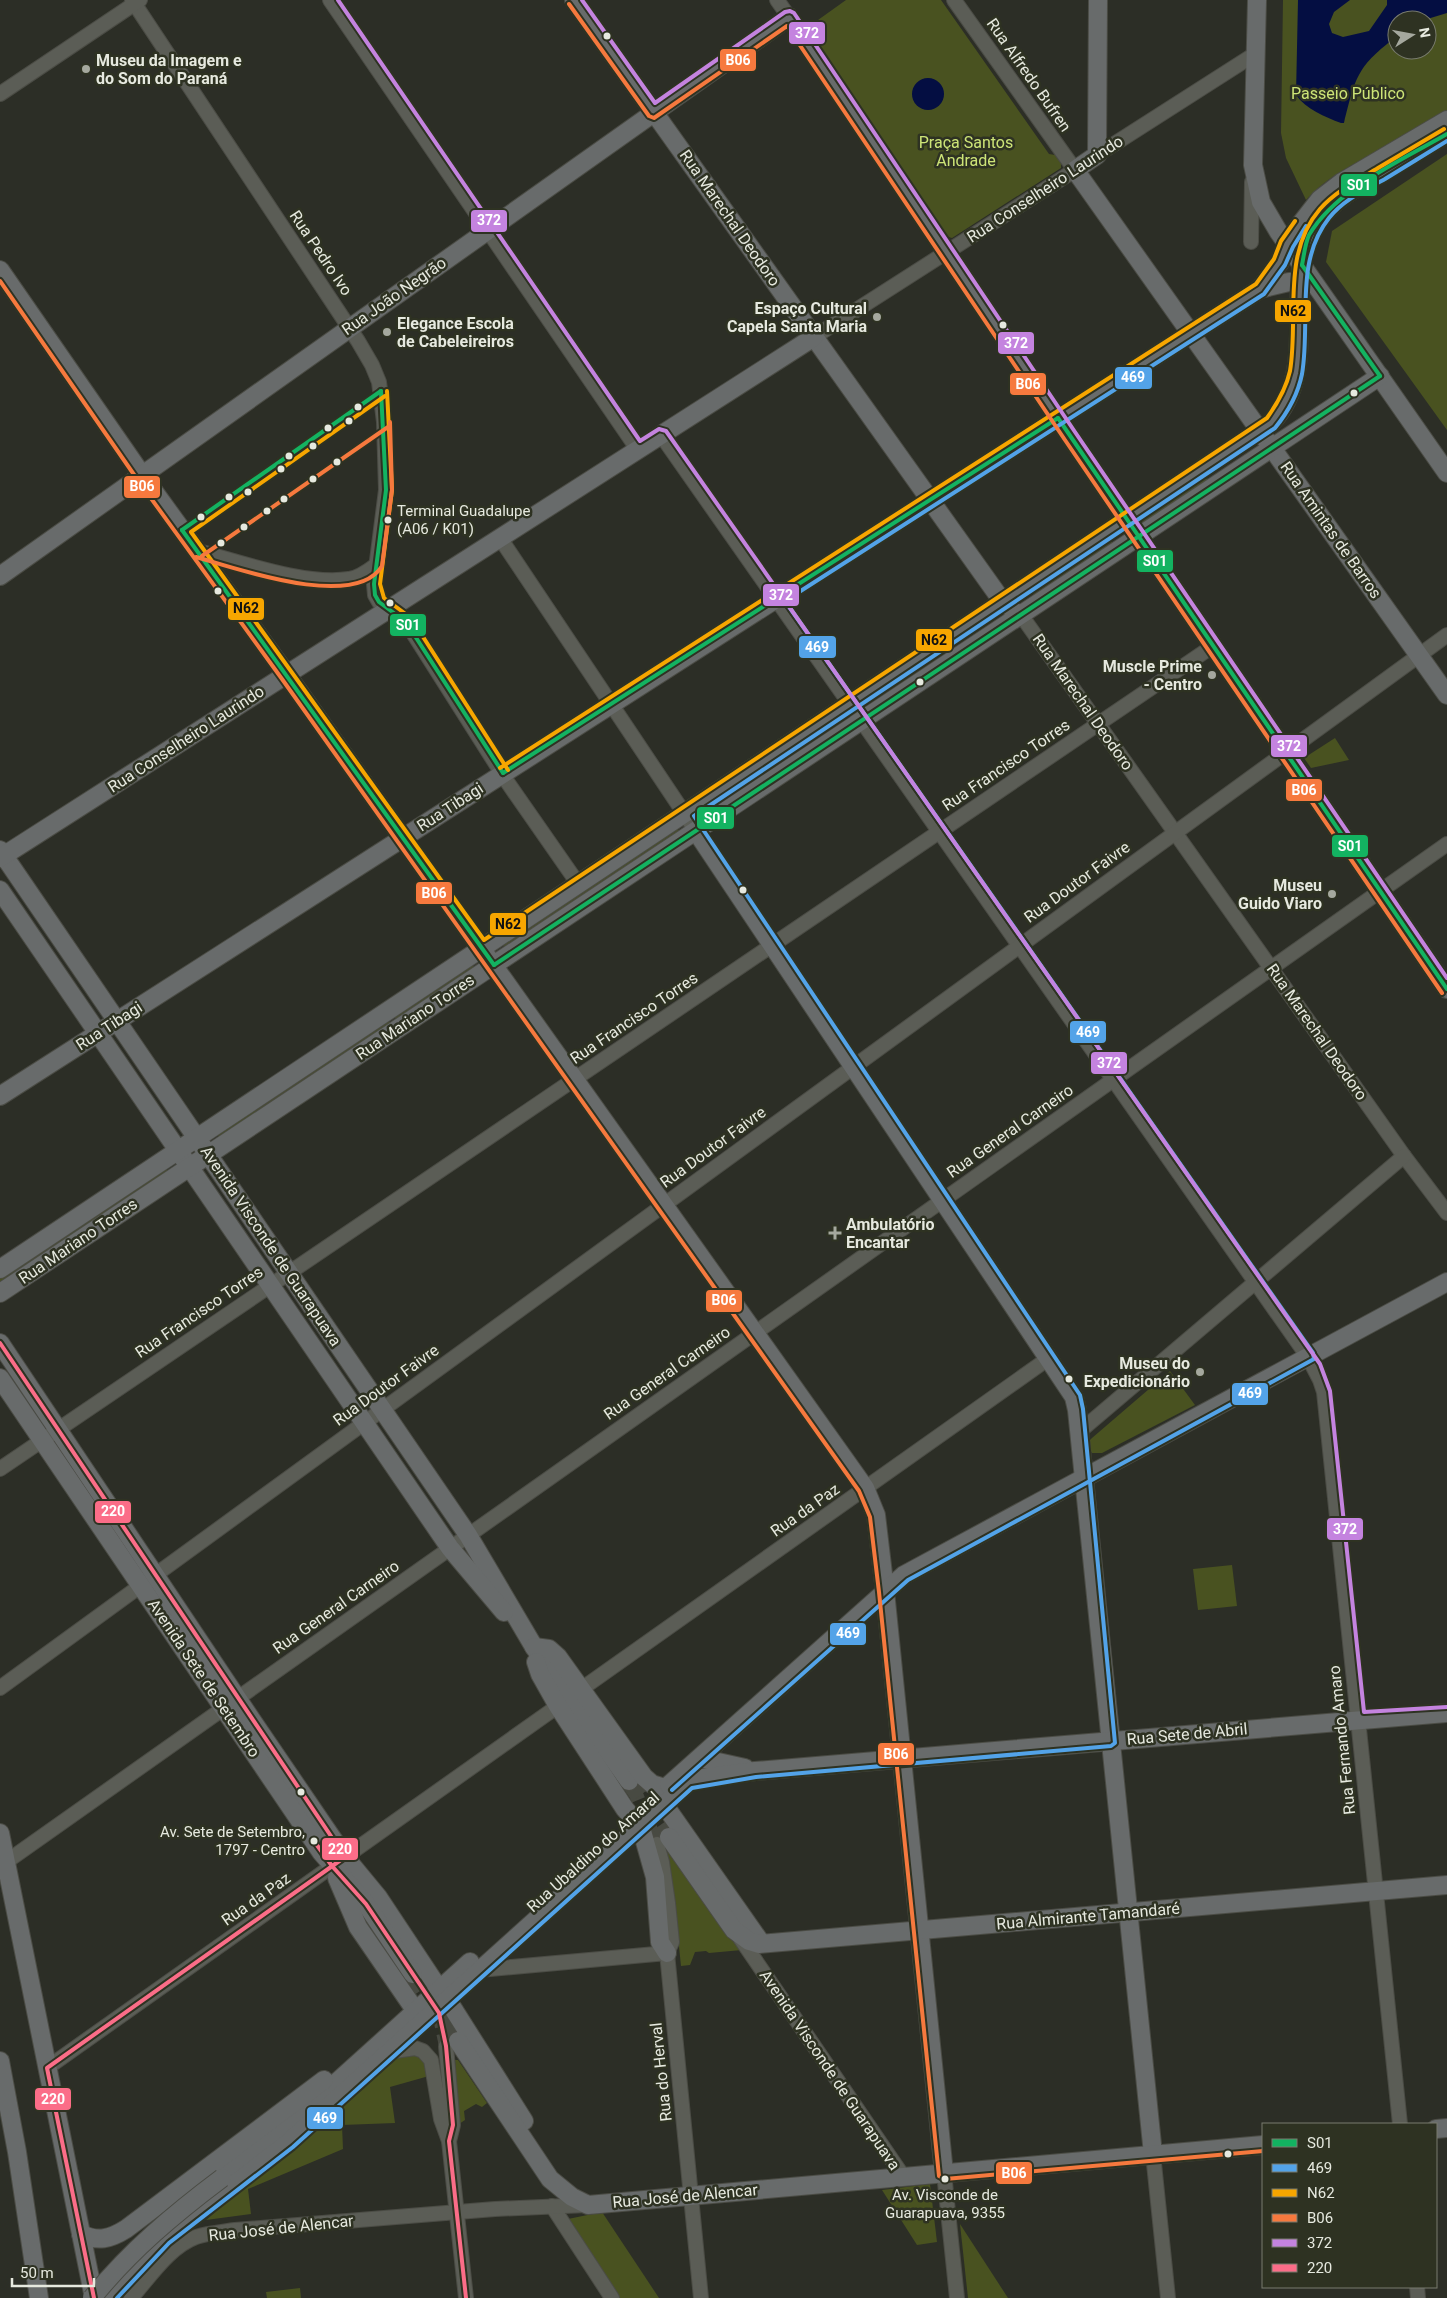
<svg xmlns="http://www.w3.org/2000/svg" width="1447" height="2298" font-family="Roboto,sans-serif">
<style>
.green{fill:#495220;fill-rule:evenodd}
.water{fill:#040e42}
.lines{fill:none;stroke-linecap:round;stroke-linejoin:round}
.minor-tunnel{stroke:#484a42;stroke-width:14;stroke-dasharray:14 7;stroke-linecap:butt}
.major-tunnel{stroke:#484a42;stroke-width:18;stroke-dasharray:18 9;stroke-linecap:butt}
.minor-casing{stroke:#4b4c45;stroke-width:16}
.major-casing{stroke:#4b4c45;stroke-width:20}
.minor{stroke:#5b5d56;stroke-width:14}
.major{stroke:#686b6b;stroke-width:18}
.major-bridge-casing{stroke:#4b4c45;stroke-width:20;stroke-linecap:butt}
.major-bridge{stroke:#686b6b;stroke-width:18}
.bus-1-casing{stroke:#2e3222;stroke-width:8}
.bus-2-casing{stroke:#2e3222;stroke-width:8}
.bus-3-casing{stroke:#2e3222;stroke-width:8}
.bus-4-casing{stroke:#2e3222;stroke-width:8}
.bus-5-casing{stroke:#2e3222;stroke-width:8}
.bus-6-casing{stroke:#2e3222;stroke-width:8}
.bus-1{stroke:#13b361;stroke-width:4}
.bus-2{stroke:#53a3e8;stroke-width:4}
.bus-3{stroke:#f7a600;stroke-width:4}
.bus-4{stroke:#f6793e;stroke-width:4}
.bus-5{stroke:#c483df;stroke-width:4}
.bus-6{stroke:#fb6d88;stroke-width:4}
.bus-dot{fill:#e6e9df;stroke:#2e3222;stroke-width:2}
.poi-dot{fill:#a5a89e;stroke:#2e3222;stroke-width:2}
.labels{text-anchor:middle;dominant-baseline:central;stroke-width:5;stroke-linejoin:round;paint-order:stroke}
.bus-label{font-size:15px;fill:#e6e9df;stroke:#2e3222;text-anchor:start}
.poi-label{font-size:16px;font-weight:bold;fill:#e6e9df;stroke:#2e3222;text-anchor:end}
.street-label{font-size:16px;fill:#e6e9df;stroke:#2e3222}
.park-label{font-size:16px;fill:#cde477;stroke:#2e3222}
.line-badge{stroke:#2e3222;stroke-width:2}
.badge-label{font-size:14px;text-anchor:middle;font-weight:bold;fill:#fff}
.pale-badge-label{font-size:14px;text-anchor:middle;font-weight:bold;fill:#111}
</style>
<rect width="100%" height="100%" fill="#2c2e26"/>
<g class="green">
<polygon points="846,0 941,0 1049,154 1055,155 1061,163 1061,168 952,238 945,236 804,30"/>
<path d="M1283 0H1447V111C1427 123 1407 136 1387 147 1354 165 1332 172 1306 200L1286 158 1281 133ZM1397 20H1427V50H1397Z"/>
<polygon points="1447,154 1447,430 1326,262 1332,231"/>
<polygon points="1200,477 1223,482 1149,531 1139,517"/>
<polygon points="1109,537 1117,551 1038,601 1029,588"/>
<polygon points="953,639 925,675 871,709 863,697"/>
<polygon points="838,714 847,727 795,761 756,768"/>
<polygon points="1335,738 1349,760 1311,768 1304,758"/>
<polygon points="675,824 682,836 509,953 500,940"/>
<polygon points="469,960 479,975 412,1018 382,1018"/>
<polygon points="374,1022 407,1022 223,1142 213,1128"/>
<polygon points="163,1164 172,1176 0,1291 0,1272"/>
<polygon points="1170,1371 1195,1405 1102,1453 1092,1453 1089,1448 1089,1441 1092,1438"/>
<polygon points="1232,1565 1237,1606 1198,1610 1193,1569"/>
<polygon points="665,1839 742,1950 709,1953 706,1951 695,1952 690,1965 681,1966 673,1888"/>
<polygon points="414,2054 422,2058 429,2076 390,2087 395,2123 342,2125 343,2149 248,2189 251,2214 206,2220 392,2058"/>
<polygon points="455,2060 458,2060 487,2103 482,2107 476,2104 464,2111 465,2120 459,2124"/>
<polygon points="930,2184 937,2242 917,2245 882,2190"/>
<polygon points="602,2212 659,2298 618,2298 568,2219"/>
<polygon points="960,2224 1008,2298 968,2298"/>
<polygon points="300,2288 301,2298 267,2298 266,2292"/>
</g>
<g class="water">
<path d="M1298 0H1350L1334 12 1329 24 1332 33 1343 37 1369 31 1387 5V0H1447V13L1424 20H1397V36C1357 67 1356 75 1344 123H1341C1325 117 1306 109 1296 95Z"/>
<circle cx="928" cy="94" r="16"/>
</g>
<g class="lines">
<g class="minor-tunnel">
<polyline points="633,1787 657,1844"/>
<polyline points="439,2013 446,2046"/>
</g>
<g class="major-tunnel">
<polyline points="629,1781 669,1837"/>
<polyline points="413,1974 458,2041"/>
</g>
<g class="minor-casing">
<g id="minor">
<polyline points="132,0 358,341 372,365 379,382 384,422 386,490 374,584 375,595 379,602 406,622 508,783 579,885"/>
<polyline points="330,0 638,450"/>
<polyline points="777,0 789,17"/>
<polyline points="0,94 140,0"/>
<polyline points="1097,155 1255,54"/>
<polyline points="1251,242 1252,182"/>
<polyline points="814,337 1075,170 954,0"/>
<polyline points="661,435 1308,1357 1320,1380 1324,1392 1400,2124"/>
<polyline points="500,538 696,831"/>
<path d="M198 551C240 562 306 586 349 579 359 578 368 571 376 565"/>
<polyline points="1021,615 1404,1156 1447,1213"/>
<polyline points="1079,1432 1404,1156"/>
<polyline points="0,1469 1213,646"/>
<polyline points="0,1688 1447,635"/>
<polyline points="580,1690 1049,1358"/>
<polyline points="657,1844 662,1862 668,1903 672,1942 667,1953 701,2298"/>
<polyline points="6,1862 1447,844"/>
<polyline points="738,1935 903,2176"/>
<polyline points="479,1970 667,1953"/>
<polyline points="446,2046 453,2125 449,2141"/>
<polyline points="388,2052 415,2048 423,2051 431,2060 441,2119 449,2141 466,2298"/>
<polyline points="47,2068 558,1706"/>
<polyline points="1153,2154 1168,2298"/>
<polyline points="944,2173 957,2298"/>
<polyline points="552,2206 612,2298"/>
<polyline points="1417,2287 1418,2298"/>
<path d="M131 2298C150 2277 169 2247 196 2237 208 2233 222 2232 235 2230L495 2209 587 2205"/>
</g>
</g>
<g class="major-casing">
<g id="major">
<polyline points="574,0 1000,598 1012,609"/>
<polyline points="1098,0 1097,155 1075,170 1447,695"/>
<polyline points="1257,0 1253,165 1261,202 1278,231 1447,473"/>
<polyline points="0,270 142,475 287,675 865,1488 876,1515 885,1591 944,2173"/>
<polyline points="1260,289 1289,282 1311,284"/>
<polyline points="0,576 789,17 1070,436 1447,989"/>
<polyline points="696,831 1074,1397 1077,1410 1153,2154"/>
<polyline points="0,850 468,1535 534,1647 629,1781"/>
<polyline points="0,858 814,337"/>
<polyline points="0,890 450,1548 504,1612"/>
<polyline points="0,1096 1260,289 1280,262 1287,244 1299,226 1320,199 1342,182 1447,120"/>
<path d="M0 1269 1271 423C1326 365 1274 272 1323 215 1339 196 1361 185 1382 173 1403 160 1425 147 1447 134"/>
<polyline points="0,1293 1380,376"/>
<polyline points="0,1343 251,1719 345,1857 378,1897 439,1989"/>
<polyline points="0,1378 321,1852 366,1904 413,1974"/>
<polyline points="534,1647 549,1649 558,1657 644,1777 652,1784 665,1788"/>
<polyline points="536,1662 540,1674 558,1706 625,1809 632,1817"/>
<polyline points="700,1758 745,1768"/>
<polyline points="669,1785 904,1575 1447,1282"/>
<polyline points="663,1803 759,1940"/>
<polyline points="640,1824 655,1877 660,1942 667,1953"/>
<polyline points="0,1833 94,2298"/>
<polyline points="669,1837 734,1930 749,1941 759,1944 1447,1885"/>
<polyline points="337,1878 358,1927 415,2010"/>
<polyline points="447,1999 524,2121"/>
<polyline points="458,2041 550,2179 572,2197 588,2205 1263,2145"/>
<polyline points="0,2061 17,2152 39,2298"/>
<polyline points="1436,2129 1447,2128"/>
<polyline points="222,2178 295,2120 470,1962"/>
<path d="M81 2234C98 2242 110 2239 126 2229L324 2080"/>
<polyline points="108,2298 165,2238 289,2142 689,1782 702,1778 755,1771 1447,1713"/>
</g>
</g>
<use href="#minor" class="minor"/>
<use href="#major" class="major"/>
<g class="major-bridge-casing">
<path id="major-bridge" d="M92 2298C130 2251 174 2214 222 2178"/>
</g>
<use href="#major-bridge" class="major-bridge"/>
<g class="bus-1-casing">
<g id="bus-1">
<path d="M1302 265C1304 255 1305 244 1309 235 1336 189 1402 160 1447 134"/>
<polyline points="1302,265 1380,376"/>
<polyline points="381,391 386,490 374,584 375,595 379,602 406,622 503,773"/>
<polyline points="1058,418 1447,989"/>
<polyline points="182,530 494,965"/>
<polyline points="182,530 381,391"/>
<polyline points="503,773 1058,418"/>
<polyline points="494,965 1380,376"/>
</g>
</g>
<g class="bus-2-casing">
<g id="bus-2">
<polyline points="672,1790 908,1580 1314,1359 1313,1353 785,601 1264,294 1285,265 1293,247 1306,226"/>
<path d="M117 2298 169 2243 293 2147 692 1788 756 1777 1111 1746 1115 1743 1083 1409 1080 1395 694 816 1275 428C1288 412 1298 394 1302 374 1311 322 1294 262 1329 218 1343 200 1365 190 1385 179 1406 166 1426 154 1447 141"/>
</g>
</g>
<g class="bus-3-casing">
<g id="bus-3">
<polyline points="387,391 392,490 380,584 384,598 411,618 508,770"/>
<path d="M385 396 191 532 484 940 1267 418C1277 404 1286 389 1290 371 1299 318 1281 254 1320 209 1336 191 1358 180 1378 168 1400 155 1422 142 1444 129"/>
<polyline points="500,768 1256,284 1274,259 1281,241 1295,221"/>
</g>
</g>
<g class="bus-4-casing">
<g id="bus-4">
<polyline points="569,4 649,116 654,118 787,26 1065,440 1442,993"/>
<polyline points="0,281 137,479 282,679 859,1491 870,1517 879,1592 939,2176 945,2179 1263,2151"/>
<polyline points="202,556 388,427"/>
<path d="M196 557C235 568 355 611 382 566L392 490 390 422"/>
</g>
</g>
<g class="bus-5-casing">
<g id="bus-5">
<polyline points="338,0 640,441 659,429 666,431 1320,1364 1330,1391 1364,1712 1447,1707"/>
<polyline points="582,0 655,103 785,12 790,11 794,13 1075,432 1447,978"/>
</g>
</g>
<g class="bus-6-casing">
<g id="bus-6">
<polyline points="0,1343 345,1857 47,2068 94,2298"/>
<polyline points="314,1841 332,1866 366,1904 439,2013 446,2046 453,2125 449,2141 466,2298"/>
</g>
</g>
<use href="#bus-1" class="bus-1"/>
<use href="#bus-2" class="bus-2"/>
<use href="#bus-3" class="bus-3"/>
<use href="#bus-4" class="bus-4"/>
<use href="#bus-5" class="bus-5"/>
<use href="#bus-6" class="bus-6"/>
</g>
<g class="bus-dot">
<circle cx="607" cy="36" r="4.5"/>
<circle cx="1003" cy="325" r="4.5"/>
<circle cx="1354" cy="393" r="4.5"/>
<circle cx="358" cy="407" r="4.5"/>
<circle cx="349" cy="421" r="4.5"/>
<circle cx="328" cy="428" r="4.5"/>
<circle cx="313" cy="446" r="4.5"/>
<circle cx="289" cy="456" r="4.5"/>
<circle cx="337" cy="462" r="4.5"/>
<circle cx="281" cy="469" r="4.5"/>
<circle cx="313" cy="479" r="4.5"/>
<circle cx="248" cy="492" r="4.5"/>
<circle cx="229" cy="497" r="4.5"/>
<circle cx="284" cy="499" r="4.5"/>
<circle cx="267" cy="511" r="4.5"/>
<circle cx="201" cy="517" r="4.5"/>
<circle cx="388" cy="520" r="4.5"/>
<circle cx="244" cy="527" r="4.5"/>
<circle cx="221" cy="543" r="4.5"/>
<circle cx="218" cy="591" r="4.5"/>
<circle cx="390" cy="603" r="4.5"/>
<circle cx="920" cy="682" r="4.5"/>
<circle cx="743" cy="890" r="4.5"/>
<circle cx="1069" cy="1379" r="4.5"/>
<circle cx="301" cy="1792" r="4.5"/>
<circle cx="314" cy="1841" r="4.5"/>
<circle cx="1228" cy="2154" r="4.5"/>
<circle cx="945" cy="2179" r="4.5"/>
</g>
<g class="poi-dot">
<circle cx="86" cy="69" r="5"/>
<circle cx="877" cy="317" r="5"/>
<circle cx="387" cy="332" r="5"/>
<circle cx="1212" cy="675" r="5"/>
<circle cx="1332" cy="894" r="5"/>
<path d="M832.5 1225.5h5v5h5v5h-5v5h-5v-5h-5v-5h5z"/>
<circle cx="1200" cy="1372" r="5"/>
</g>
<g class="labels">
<g class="bus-label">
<text x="397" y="511">Terminal Guadalupe<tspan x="397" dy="18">(A06 / K01)</tspan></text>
<text x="305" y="1832" text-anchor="end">Av. Sete de Setembro,<tspan x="305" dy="18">1797 - Centro</tspan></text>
<text x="945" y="2195" text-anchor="middle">Av. Visconde de<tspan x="945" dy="18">Guarapuava, 9355</tspan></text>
</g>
<g class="poi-label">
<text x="96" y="60" text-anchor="start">Museu da Imagem e<tspan x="96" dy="18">do Som do Paraná</tspan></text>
<text x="867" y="308">Espaço Cultural<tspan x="867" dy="18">Capela Santa Maria</tspan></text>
<text x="397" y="323" text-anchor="start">Elegance Escola<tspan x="397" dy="18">de Cabeleireiros</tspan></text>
<text x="1202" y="666">Muscle Prime<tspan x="1202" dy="18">- Centro</tspan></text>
<text x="1322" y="885">Museu<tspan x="1322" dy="18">Guido Viaro</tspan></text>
<text x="846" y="1224" text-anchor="start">Ambulatório<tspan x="846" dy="18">Encantar</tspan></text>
<text x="1190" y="1363">Museu do<tspan x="1190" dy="18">Expedicionário</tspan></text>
</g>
<g class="street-label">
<text transform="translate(1029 75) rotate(55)">Rua Alfredo Bufren</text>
<text transform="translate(1045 189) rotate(-33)">Rua Conselheiro Laurindo</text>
<text transform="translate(730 218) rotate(55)">Rua Marechal Deodoro</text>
<text transform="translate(321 253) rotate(56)">Rua Pedro Ivo</text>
<text transform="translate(394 296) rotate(-35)">Rua João Negrão</text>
<text transform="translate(1331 530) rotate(55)">Rua Amintas de Barros</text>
<text transform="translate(1083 702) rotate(55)">Rua Marechal Deodoro</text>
<text transform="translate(186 739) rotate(-33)">Rua Conselheiro Laurindo</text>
<text transform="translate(1006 765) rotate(-34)">Rua Francisco Torres</text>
<text transform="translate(450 807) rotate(-33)">Rua Tibagi</text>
<text transform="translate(1077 882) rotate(-36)">Rua Doutor Faivre</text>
<text transform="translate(415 1017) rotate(-34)">Rua Mariano Torres</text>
<text transform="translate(634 1018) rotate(-34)">Rua Francisco Torres</text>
<text transform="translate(109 1026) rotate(-33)">Rua Tibagi</text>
<text transform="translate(1317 1032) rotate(55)">Rua Marechal Deodoro</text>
<text transform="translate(1010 1131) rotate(-35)">Rua General Carneiro</text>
<text transform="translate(713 1147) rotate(-36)">Rua Doutor Faivre</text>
<text transform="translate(78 1241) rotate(-34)">Rua Mariano Torres</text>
<text transform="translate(271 1246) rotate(56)">Avenida Visconde de Guarapuava</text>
<text transform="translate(199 1312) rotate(-34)">Rua Francisco Torres</text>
<text transform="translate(667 1373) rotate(-35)">Rua General Carneiro</text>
<text transform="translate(386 1385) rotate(-36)">Rua Doutor Faivre</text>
<text transform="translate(805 1510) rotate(-35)">Rua da Paz</text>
<text transform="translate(336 1607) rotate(-35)">Rua General Carneiro</text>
<text transform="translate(204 1678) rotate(56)">Avenida Sete de Setembro</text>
<text transform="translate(1187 1734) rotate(-5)">Rua Sete de Abril</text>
<text transform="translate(1342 1740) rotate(-96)">Rua Fernando Amaro</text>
<text transform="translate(593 1852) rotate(-42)">Rua Ubaldino do Amaral</text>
<text transform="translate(256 1899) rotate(-35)">Rua da Paz</text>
<text transform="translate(1088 1916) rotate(-5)">Rua Almirante Tamandaré</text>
<text transform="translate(830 2070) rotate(56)">Avenida Visconde de Guarapuava</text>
<text transform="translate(661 2072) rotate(-96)">Rua do Herval</text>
<text transform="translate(685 2196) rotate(-5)">Rua José de Alencar</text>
<text transform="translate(281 2228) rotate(-6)">Rua José de Alencar</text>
</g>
<g class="park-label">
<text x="1348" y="93">Passeio Público</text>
<text x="966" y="142">Praça Santos<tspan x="966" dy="18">Andrade</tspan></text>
</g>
</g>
<g class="line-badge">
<rect x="788" y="21" width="38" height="24" rx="5" fill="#c483df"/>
<rect x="719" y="48" width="38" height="24" rx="5" fill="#f6793e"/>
<rect x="1340" y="173" width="38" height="24" rx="5" fill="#13b361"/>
<rect x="470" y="209" width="38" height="24" rx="5" fill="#c483df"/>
<rect x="1274" y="299" width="38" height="24" rx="5" fill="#f7a600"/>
<rect x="997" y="331" width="38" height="24" rx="5" fill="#c483df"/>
<rect x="1114" y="366" width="39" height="24" rx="5" fill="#53a3e8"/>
<rect x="1009" y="372" width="38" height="24" rx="5" fill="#f6793e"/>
<rect x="123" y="475" width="38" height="24" rx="5" fill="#f6793e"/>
<rect x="1136" y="549" width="38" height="24" rx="5" fill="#13b361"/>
<rect x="762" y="583" width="38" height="24" rx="5" fill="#c483df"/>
<rect x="227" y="597" width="38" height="24" rx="5" fill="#f7a600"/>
<rect x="389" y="613" width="38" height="24" rx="5" fill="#13b361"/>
<rect x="915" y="628" width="38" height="24" rx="5" fill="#f7a600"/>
<rect x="798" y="635" width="39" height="24" rx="5" fill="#53a3e8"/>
<rect x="1270" y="734" width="38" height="24" rx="5" fill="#c483df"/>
<rect x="1285" y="778" width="38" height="24" rx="5" fill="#f6793e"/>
<rect x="696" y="806" width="39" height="24" rx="5" fill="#13b361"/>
<rect x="1331" y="834" width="38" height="24" rx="5" fill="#13b361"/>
<rect x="415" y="881" width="38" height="24" rx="5" fill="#f6793e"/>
<rect x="489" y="912" width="38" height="24" rx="5" fill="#f7a600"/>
<rect x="1069" y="1020" width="38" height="24" rx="5" fill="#53a3e8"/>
<rect x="1090" y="1051" width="38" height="24" rx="5" fill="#c483df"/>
<rect x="705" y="1289" width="38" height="24" rx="5" fill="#f6793e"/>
<rect x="1231" y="1382" width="38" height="24" rx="5" fill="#53a3e8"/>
<rect x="94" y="1500" width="38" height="24" rx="5" fill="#fb6d88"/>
<rect x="1326" y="1517" width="38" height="24" rx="5" fill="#c483df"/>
<rect x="829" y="1622" width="38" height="24" rx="5" fill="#53a3e8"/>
<rect x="877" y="1742" width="38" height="24" rx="5" fill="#f6793e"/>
<rect x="321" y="1837" width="38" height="24" rx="5" fill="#fb6d88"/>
<rect x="34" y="2087" width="38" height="24" rx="5" fill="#fb6d88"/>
<rect x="306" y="2106" width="38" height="24" rx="5" fill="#53a3e8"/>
<rect x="995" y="2161" width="38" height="24" rx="5" fill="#f6793e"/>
</g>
<g class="badge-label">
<text x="807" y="38">372</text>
<text x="738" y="65">B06</text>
<text x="1359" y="190">S01</text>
<text x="489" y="225">372</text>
<text x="1016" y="348">372</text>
<text x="1133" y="382">469</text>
<text x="1028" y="389">B06</text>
<text x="142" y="491">B06</text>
<text x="1155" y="566">S01</text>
<text x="781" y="600">372</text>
<text x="408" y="630">S01</text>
<text x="817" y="652">469</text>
<text x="1289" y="751">372</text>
<text x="1304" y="795">B06</text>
<text x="716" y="823">S01</text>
<text x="1350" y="851">S01</text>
<text x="434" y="898">B06</text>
<text x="1088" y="1037">469</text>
<text x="1109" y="1068">372</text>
<text x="724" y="1305">B06</text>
<text x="1250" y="1398">469</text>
<text x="113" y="1516">220</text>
<text x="1345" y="1534">372</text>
<text x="848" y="1638">469</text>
<text x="896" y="1759">B06</text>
<text x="340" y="1854">220</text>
<text x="53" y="2104">220</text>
<text x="325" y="2123">469</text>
<text x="1014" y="2178">B06</text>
</g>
<g class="pale-badge-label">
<text x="1293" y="316">N62</text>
<text x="246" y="613">N62</text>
<text x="934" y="645">N62</text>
<text x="508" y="929">N62</text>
</g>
<rect x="1262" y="2123" width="175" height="165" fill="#2e3222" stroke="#787b6e"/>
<rect x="1272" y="2139" width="25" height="8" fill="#13b361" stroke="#787b6e"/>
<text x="1307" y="2148" font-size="15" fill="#e6e9df">S01</text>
<rect x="1272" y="2164" width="25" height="8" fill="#53a3e8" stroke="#787b6e"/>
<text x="1307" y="2173" font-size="15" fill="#e6e9df">469</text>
<rect x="1272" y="2189" width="25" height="8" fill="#f7a600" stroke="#787b6e"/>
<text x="1307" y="2198" font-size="15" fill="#e6e9df">N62</text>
<rect x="1272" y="2214" width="25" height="8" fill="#f6793e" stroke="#787b6e"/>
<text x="1307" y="2223" font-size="15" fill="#e6e9df">B06</text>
<rect x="1272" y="2239" width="25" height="8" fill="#c483df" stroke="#787b6e"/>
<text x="1307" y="2248" font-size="15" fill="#e6e9df">372</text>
<rect x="1272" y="2264" width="25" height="8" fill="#fb6d88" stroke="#787b6e"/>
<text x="1307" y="2273" font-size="15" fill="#e6e9df">220</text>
<g transform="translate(1412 35) rotate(79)"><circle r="24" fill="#2e3222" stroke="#787b6e"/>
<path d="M0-4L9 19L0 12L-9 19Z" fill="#a5a89e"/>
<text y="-8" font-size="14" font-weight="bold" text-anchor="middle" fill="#e6e9df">N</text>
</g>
<path d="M12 2278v8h82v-8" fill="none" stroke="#e6e9df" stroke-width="2.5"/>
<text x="20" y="2278" font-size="15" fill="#e6e9df" stroke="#2e3222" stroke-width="4" paint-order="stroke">50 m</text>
</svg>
